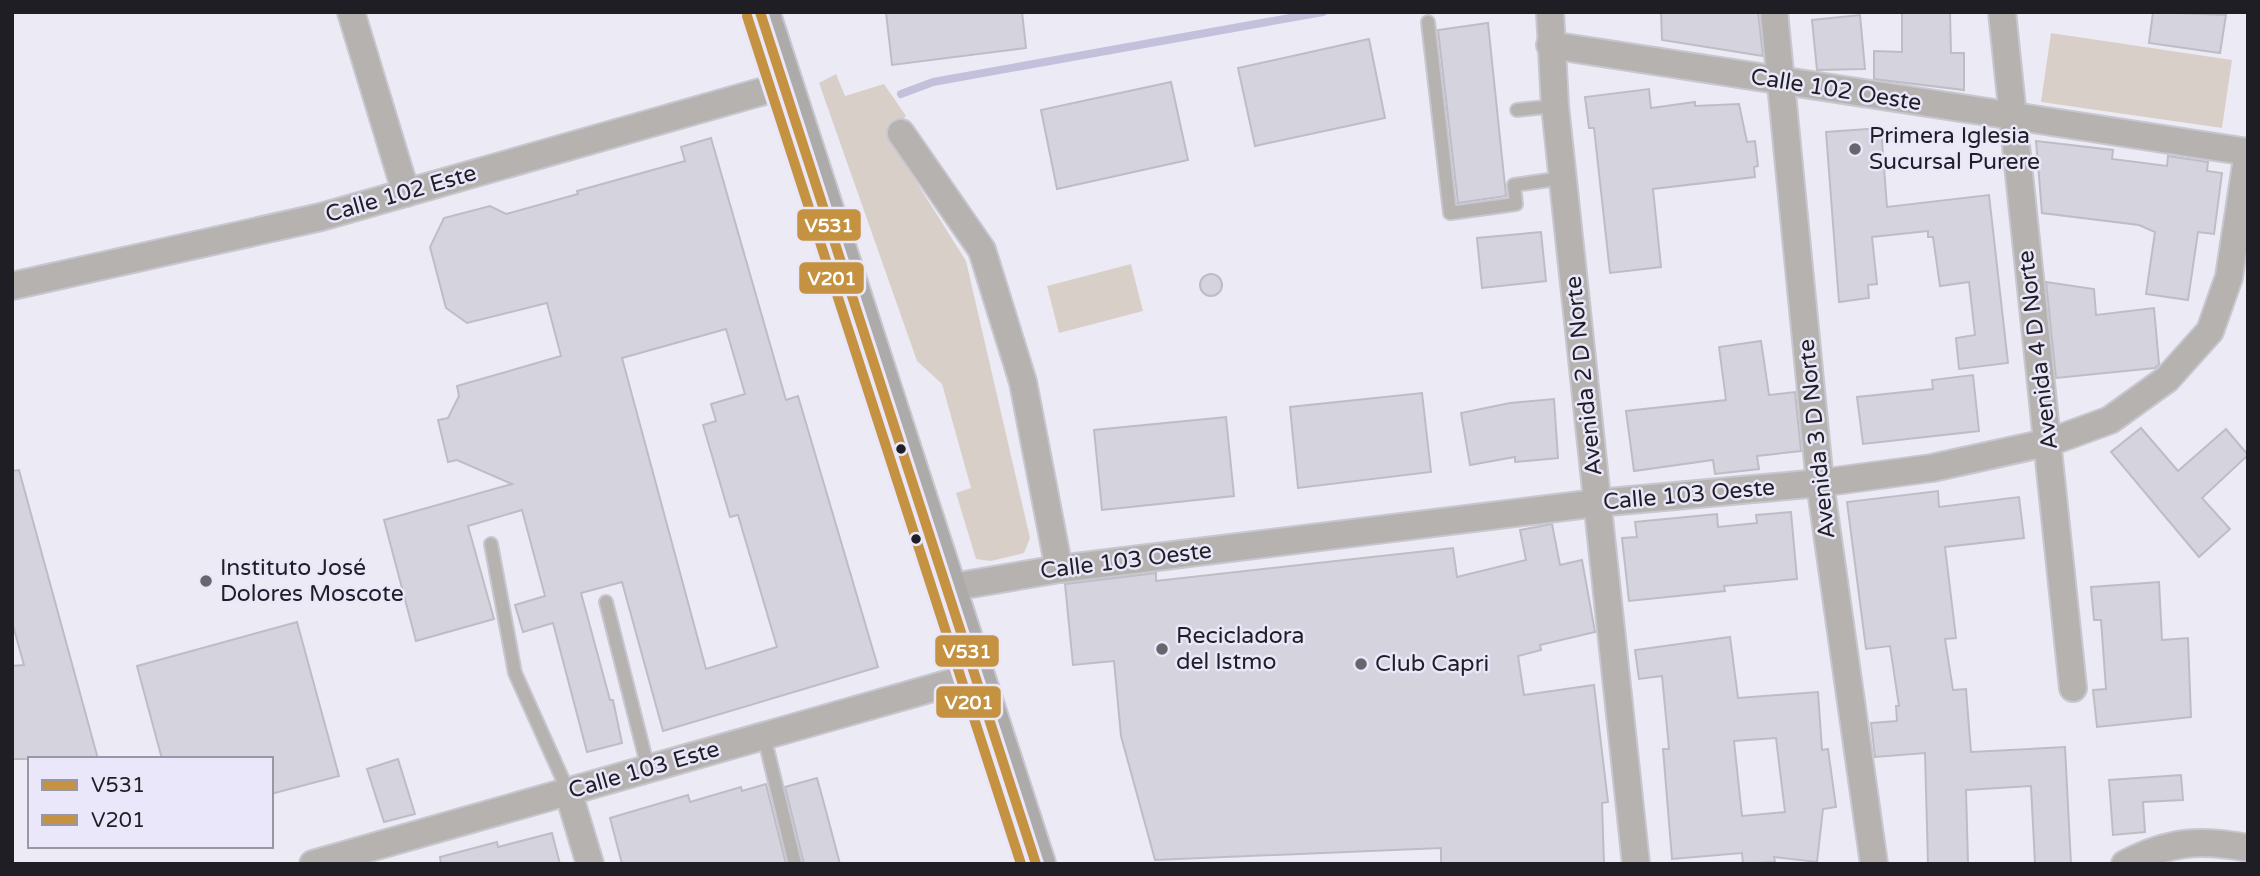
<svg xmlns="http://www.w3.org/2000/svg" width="2260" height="876" font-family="'Varela Round',sans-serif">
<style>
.green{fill:#d8d0c8}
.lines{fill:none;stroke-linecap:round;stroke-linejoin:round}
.stream{stroke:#c3c0dc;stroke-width:8}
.building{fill:#d4d3de;stroke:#bebdc5;stroke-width:2;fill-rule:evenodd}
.lane-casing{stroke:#c8c7cf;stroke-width:16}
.street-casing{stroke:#c8c7cf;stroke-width:30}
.primary-casing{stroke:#c8c7cf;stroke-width:42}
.lane{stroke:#b5b2b0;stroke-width:12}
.street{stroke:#b5b2b0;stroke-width:26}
.primary{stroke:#adaaaa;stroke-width:38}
.bus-1-casing{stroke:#e9e7f9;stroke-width:16}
.bus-2-casing{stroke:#e9e7f9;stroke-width:16}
.bus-1{stroke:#c59241;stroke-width:10}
.bus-2{stroke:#c59241;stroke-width:10}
.poi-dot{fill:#67666d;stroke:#e9e7f9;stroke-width:2.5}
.bus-dot{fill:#1f1e24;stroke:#e9e7f9;stroke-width:2.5}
.labels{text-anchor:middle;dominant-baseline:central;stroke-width:5;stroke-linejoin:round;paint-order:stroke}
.street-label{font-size:23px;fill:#1f1e24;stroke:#e9e7f9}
.poi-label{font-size:23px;fill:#1f1e24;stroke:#e9e7f9;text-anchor:start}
.line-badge{stroke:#e9e7f9;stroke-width:2.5}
.badge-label{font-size:19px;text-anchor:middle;font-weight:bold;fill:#fff}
</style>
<rect width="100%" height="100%" fill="#ecebf5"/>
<g class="green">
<polygon points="2051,33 2232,60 2222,128 2041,102"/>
<polygon points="836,74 845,96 884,84 906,116 887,135 966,261 1030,538 1024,553 991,561 976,559 956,493 971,488 942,384 917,361 819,83"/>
<polygon points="1131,264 1143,311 1059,333 1047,286"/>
</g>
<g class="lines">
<polyline class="stream" points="901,94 933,82 1323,12"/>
</g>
<g class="building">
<polygon points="886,12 1022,12 1026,48 892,65"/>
<polygon points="1661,12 1758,12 1763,56 1662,40"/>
<polygon points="1902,12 1950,12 1951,53 1964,53 1964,90 1874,79 1874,51 1902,52"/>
<polygon points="2153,12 2226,15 2220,53 2149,43"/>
<polygon points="1860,15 1865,69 1817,70 1812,20"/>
<polygon points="1488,23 1506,196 1458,203 1438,30"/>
<polygon points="1369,39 1385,118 1255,146 1238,68"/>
<polygon points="1171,82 1188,160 1057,189 1041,110"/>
<polygon points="1649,89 1651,108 1695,102 1695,106 1739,104 1747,142 1755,141 1758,166 1754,167 1755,177 1653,189 1661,267 1610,273 1594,128 1589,128 1585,97"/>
<polygon points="1881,128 1887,207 1989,195 2008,363 1959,369 1956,338 1975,335 1969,282 1940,286 1933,237 1928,237 1928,231 1872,237 1877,284 1868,285 1869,298 1839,302 1826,132"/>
<path d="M711 138 786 400 798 396 878 667 663 731 622 582 581 593 610 700H613L622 743 587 752 553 623 523 632 515 605 545 596 522 510 468 526 494 619 416 641 384 520 512 484 457 460 448 462 438 420 448 418 459 396 457 386 561 356 547 303 467 323 446 308 430 247 444 218 490 206 506 214 578 194 577 191 685 161 681 147ZM726 329 745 394 711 404 716 421 703 425 730 517 738 515 777 647 706 669 622 358Z"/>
<polygon points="2036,141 2113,150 2112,159 2167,166 2168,156 2208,162 2207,171 2222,173 2214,234 2198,232 2188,300 2146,294 2155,232 2139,225 2042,213"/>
<polygon points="1541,232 1546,281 1482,288 1477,238"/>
<circle cx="1211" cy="285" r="11"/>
<polygon points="2046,282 2094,289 2096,315 2154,308 2159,364 2155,368 2056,378"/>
<polygon points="1761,341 1769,395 1795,392 1801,451 1757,456 1759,469 1715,474 1713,460 1634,471 1626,411 1726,400 1719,347"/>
<polygon points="1973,375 1979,431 1863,444 1857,397 1933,389 1932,380"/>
<polygon points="1422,393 1431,472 1298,488 1290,407"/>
<polygon points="1554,399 1558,458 1515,462 1515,457 1470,465 1461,413 1510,403"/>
<polygon points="1226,417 1234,496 1102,510 1094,430"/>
<polygon points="2141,428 2178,471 2226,429 2248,455 2202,498 2230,529 2199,557 2111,452"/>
<polygon points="19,470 98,759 12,759 12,666 24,665 12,622 12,471"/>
<polygon points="1938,491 1939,507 2019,497 2024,538 1945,547 1956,638 1945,639 1953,690 1966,689 1971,752 2065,747 2071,864 2035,864 2031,786 1966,790 1968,863 1928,864 1925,753 1875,757 1871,723 1897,721 1896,706 1899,706 1890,646 1866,649 1847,502"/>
<polygon points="1791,512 1797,579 1724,586 1725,591 1629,601 1622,538 1637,537 1635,522 1717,514 1718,527 1757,523 1756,515"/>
<polygon points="1552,524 1560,565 1582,560 1595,632 1540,645 1541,650 1518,656 1524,695 1594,685 1608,802 1602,803 1604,864 1441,864 1441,848 1155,860 1121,736 1114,661 1073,665 1065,584 1156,573 1156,581 1453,548 1457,577 1526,560 1520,530"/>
<polygon points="2159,582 2162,640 2188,638 2191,717 2097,727 2093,690 2106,689 2101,620 2094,620 2091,587"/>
<polygon points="297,622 339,776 271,794 271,759 162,759 137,666"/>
<path d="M1730 637 1738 698 1818 692 1822 750 1828 749 1836 807 1823 809 1817 862 1774 857 1775 862 1743 864 1742 853 1672 859 1663 749H1669L1662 676 1639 679 1635 650ZM1776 738 1785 812 1742 816 1734 741Z"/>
<polygon points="398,759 415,814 384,822 367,769"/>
<polygon points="2181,775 2183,800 2143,802 2145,832 2113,835 2109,780"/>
<polygon points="817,778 826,811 840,864 804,864 785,787"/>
<polygon points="766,784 786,864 622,864 610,818 688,795 690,802 741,787 742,791"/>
<polygon points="552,833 560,864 441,864 440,857 497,842 498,847"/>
</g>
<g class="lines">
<g class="lane-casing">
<g id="lane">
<polyline points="1428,22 1450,213 1516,204 1514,185 1563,178"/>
<polyline points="1517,110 1555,106"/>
<polyline points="491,544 515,673 568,791"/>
<polyline points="606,602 648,768"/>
<polyline points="764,736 795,864"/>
</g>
</g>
<g class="street-casing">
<g id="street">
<polyline points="351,12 406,193"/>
<polyline points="1550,12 1555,106 1636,864"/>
<polyline points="1774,12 1820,483 1874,864"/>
<polyline points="2002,12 2073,688"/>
<polyline points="1550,45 2248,152"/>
<polyline points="901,133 982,250 1023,382 1059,569"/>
<polyline points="12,286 321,217 785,85"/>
<polyline points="947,588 1059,569 1597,503 1820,483 1932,468 2050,442 2110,420 2167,379 2210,331 2229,277 2248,152"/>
<polyline points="568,791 590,864"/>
<polyline points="313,864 975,676"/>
<path d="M2125 864C2170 841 2199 839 2248 848"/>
</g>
</g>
<g class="primary-casing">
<polyline id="primary" points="760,12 1036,864"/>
</g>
<use href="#lane" class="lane"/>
<use href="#street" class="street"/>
<use href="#primary" class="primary"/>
<g class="bus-1-casing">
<polyline id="bus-1" points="760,12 1036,864"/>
</g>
<g class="bus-2-casing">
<polyline id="bus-2" points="747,16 1021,864"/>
</g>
<use href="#bus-1" class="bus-1"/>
<use href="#bus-2" class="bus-2"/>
</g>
<g class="poi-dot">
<circle cx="1855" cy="149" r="7"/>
<circle cx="206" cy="581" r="7"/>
<circle cx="1162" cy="649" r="7"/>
<circle cx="1361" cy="664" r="7"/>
</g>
<g class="bus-dot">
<circle cx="901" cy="449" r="6"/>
<circle cx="916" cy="539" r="6"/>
</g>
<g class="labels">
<g class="street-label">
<text transform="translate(1836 90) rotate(9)">Calle 102 Oeste</text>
<text transform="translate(401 194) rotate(-16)">Calle 102 Este</text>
<text transform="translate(2038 350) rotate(-97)">Avenida 4 D Norte</text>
<text transform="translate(1584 376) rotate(-96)">Avenida 2 D Norte</text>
<text transform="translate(1817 439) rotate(-96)">Avenida 3 D Norte</text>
<text transform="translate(1689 495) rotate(-5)">Calle 103 Oeste</text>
<text transform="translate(1126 561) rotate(-7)">Calle 103 Oeste</text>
<text transform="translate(644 770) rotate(-16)">Calle 103 Este</text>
</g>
<g class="poi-label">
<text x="1869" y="136">Primera Iglesia<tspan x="1869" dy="26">Sucursal Purere</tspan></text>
<text x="220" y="568">Instituto José<tspan x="220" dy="26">Dolores Moscote</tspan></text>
<text x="1176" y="636">Recicladora<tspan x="1176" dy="26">del Istmo</tspan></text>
<text x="1375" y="664">Club Capri</text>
</g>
</g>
<g class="line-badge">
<rect x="796" y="208" width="66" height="34" rx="7" fill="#c59241"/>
<rect x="798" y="261" width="67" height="34" rx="7" fill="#c59241"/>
<rect x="934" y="634" width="66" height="34" rx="7" fill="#c59241"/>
<rect x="935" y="685" width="67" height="34" rx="7" fill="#c59241"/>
</g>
<g class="badge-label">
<text x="829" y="232">V531</text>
<text x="832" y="285">V201</text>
<text x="967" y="658">V531</text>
<text x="969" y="709">V201</text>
</g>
<rect width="2260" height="876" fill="none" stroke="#1f1e24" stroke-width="28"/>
<rect x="28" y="757" width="245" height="91" fill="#e9e7f9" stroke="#9897a4" stroke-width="2"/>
<rect x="42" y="780" width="35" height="10" fill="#c59241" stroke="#9897a4" stroke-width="2"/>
<text x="91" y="792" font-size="21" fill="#1f1e24">V531</text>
<rect x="42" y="815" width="35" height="10" fill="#c59241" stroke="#9897a4" stroke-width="2"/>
<text x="91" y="827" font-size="21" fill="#1f1e24">V201</text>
</svg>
